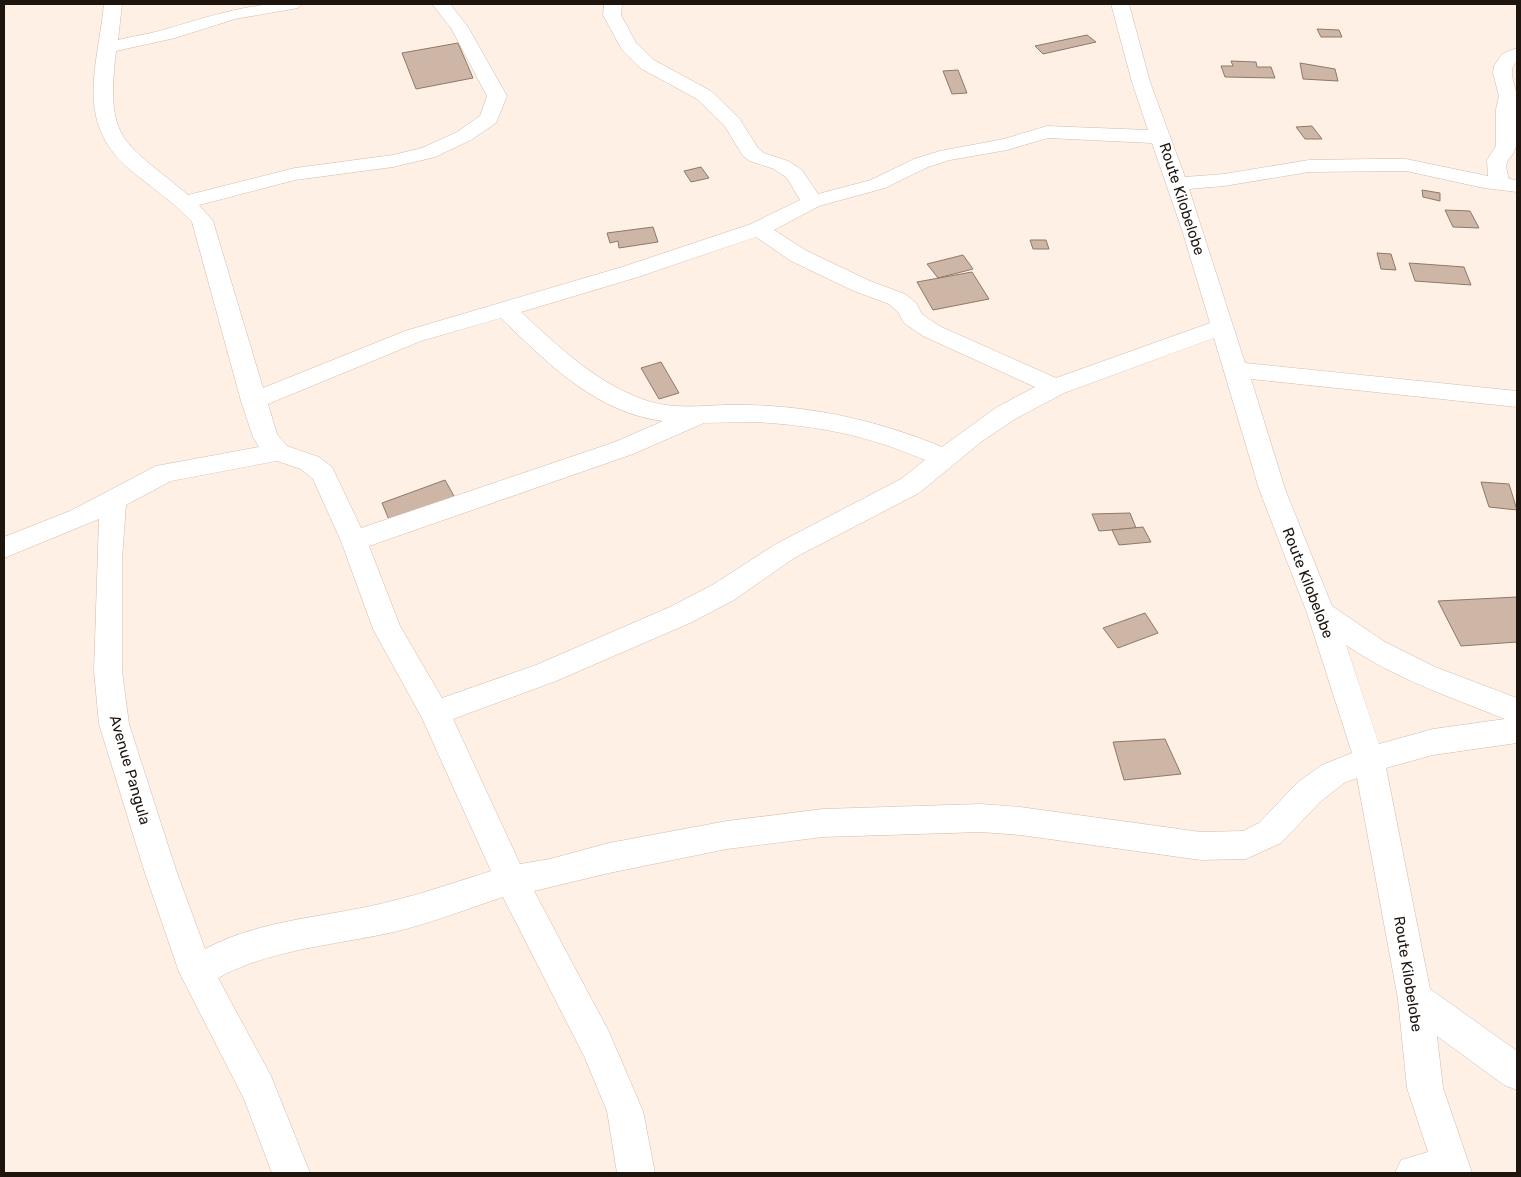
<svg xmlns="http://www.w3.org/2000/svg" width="1521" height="1177" font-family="Rubik,sans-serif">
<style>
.building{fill:#cdb6a5;stroke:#8e7869}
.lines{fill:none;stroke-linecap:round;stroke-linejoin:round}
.street-casing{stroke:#d2bbaa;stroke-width:1}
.street{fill:#fff;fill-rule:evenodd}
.labels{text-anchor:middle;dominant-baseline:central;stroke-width:4;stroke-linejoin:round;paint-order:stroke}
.street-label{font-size:15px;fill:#1e150f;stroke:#fff}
</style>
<rect width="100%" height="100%" fill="#fef0e5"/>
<g class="building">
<polygon points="1317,29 1339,30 1342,37 1321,37"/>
<polygon points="1087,35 1096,42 1043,54 1035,46"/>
<polygon points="458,43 473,78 416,89 402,53"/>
<polygon points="1231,61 1256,62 1257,67 1271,67 1275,78 1225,77 1221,66 1233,66"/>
<polygon points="1300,63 1335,69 1338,81 1303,79"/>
<polygon points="958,70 967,93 952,94 943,71"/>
<polygon points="1312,126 1322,139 1305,139 1296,127"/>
<polygon points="701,167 709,178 691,182 684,171"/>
<polygon points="1422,190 1440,193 1440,201 1423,197"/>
<polygon points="1445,210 1470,211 1479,228 1453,227"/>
<polygon points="653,227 658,242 619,248 618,241 610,243 607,233"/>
<polygon points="1030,240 1046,240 1049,249 1033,249"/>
<polygon points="1377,253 1391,254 1396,270 1381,269"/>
<polygon points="963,255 973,269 938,278 927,264"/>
<polygon points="1409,263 1464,267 1471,285 1415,281"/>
<polygon points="972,272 989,299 933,310 917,282"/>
<polygon points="661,362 679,393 659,399 641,368"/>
<polygon points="445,480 455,498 390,522 382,503"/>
<polygon points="1481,482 1509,484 1517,510 1489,507"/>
<polygon points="1130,513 1136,528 1099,531 1092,514"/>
<polygon points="1143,527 1151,542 1119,545 1112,530"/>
<polygon points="1517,597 1517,642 1461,646 1438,601"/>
<polygon points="1145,613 1158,633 1118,648 1103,628"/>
<polygon points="1165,739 1181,774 1124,780 1113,742"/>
</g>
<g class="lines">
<g class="street-casing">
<path id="street" d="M104 4H122L118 40C134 36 150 34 166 29 212 16 253 1 301 4L298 8 235 19 175 38 116 51C105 143 124 141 188 195L295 168 393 155 422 148 457 132 480 116 487 96 451 28 432 4H450L468 27 507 96 496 123 471 140 435 157 393 167 295 180 199 205 213 221 263 388 405 331 622 267 751 224 800 200 787 178 774 169 750 161 743 156 724 125 697 99 640 68 622 50 603 15 604 4H622L621 15 636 43 654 60 711 91 739 118 758 148 764 153 788 161 802 170 818 194 871 180 914 159 940 151 1004 139 1047 126 1148 130 1132 82 1111 4H1129L1150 82 1185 177 1224 174 1309 160 1373 159H1406L1488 176 1487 160 1496 146V109L1499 96 1493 73 1494 66 1502 54 1517 48V61C1505 72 1518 87 1517 101 1516 111 1519 139 1516 147 1511 162 1502 157 1509 179L1517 180V192L1484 188 1406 171 1309 172 1224 186 1189 189 1245 363 1517 391V407L1251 379 1285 489 1332 606 1385 642 1435 667 1517 698V743L1433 755 1386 768 1430 989 1517 1051V1090L1504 1085 1437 1036 1443 1088 1472 1173H1395L1401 1160 1428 1152 1407 1088 1398 999 1357 778 1344 783 1320 802 1281 843 1246 859 1201 860 1020 835 981 832 823 837 727 849 609 873 534 891 609 1032 643 1111 655 1173H617L607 1111 584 1056 503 897C467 909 431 923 394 932 336 945 270 949 218 978L271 1076 310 1173H272L244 1099 179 972 144 870 99 724 94 671 99 519 4 558V537L70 511 156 466 259 447 253 437 241 401 192 222C173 201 149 186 128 168 74 120 98 66 104 4ZM1048 138 1152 143 1183 233 1210 323 1056 378 939 326 922 314 916 303 905 294 870 281 807 251 774 230 819 206 885 188 928 167 950 160 1007 150ZM756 237 791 261 854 291 889 304 898 312 904 323 923 336 1035 387 997 407 942 447C879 421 817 407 750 405 718 403 683 411 651 402 599 386 560 348 521 312L638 277ZM501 318C546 362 596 413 663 421L615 442 361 528 332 467 319 457 287 446 277 434 268 404 421 341ZM1214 338 1259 489 1307 613 1352 753 1322 765 1298 782 1259 823 1243 831 1201 832 1020 807 981 804 823 809 727 821 609 843 550 859 520 864 453 719 556 681 690 623 734 600 794 558 919 493 981 442 1015 419 1064 393ZM756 422C820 426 866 435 925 460L901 479 776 544 714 584 670 607 536 665 442 698 400 626 369 546 633 454 704 423ZM277 461 301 469 313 479 341 541 373 629 422 718 491 871C459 881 428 892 396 900 334 917 262 918 205 949L176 870 129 724 122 671V559L126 505 171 481ZM1346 645C1394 678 1450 697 1505 719L1433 729 1379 744Z"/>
</g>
<use href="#street" class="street"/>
</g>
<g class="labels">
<g class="street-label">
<text transform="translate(1182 199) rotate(72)">Route Kilobelobe</text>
<text transform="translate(1308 583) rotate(69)">Route Kilobelobe</text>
<text transform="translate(130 770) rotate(74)">Avenue Pangula</text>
<text transform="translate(1408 974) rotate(81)">Route Kilobelobe</text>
</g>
</g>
<rect width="1521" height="1177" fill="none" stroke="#1e150f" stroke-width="10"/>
</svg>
